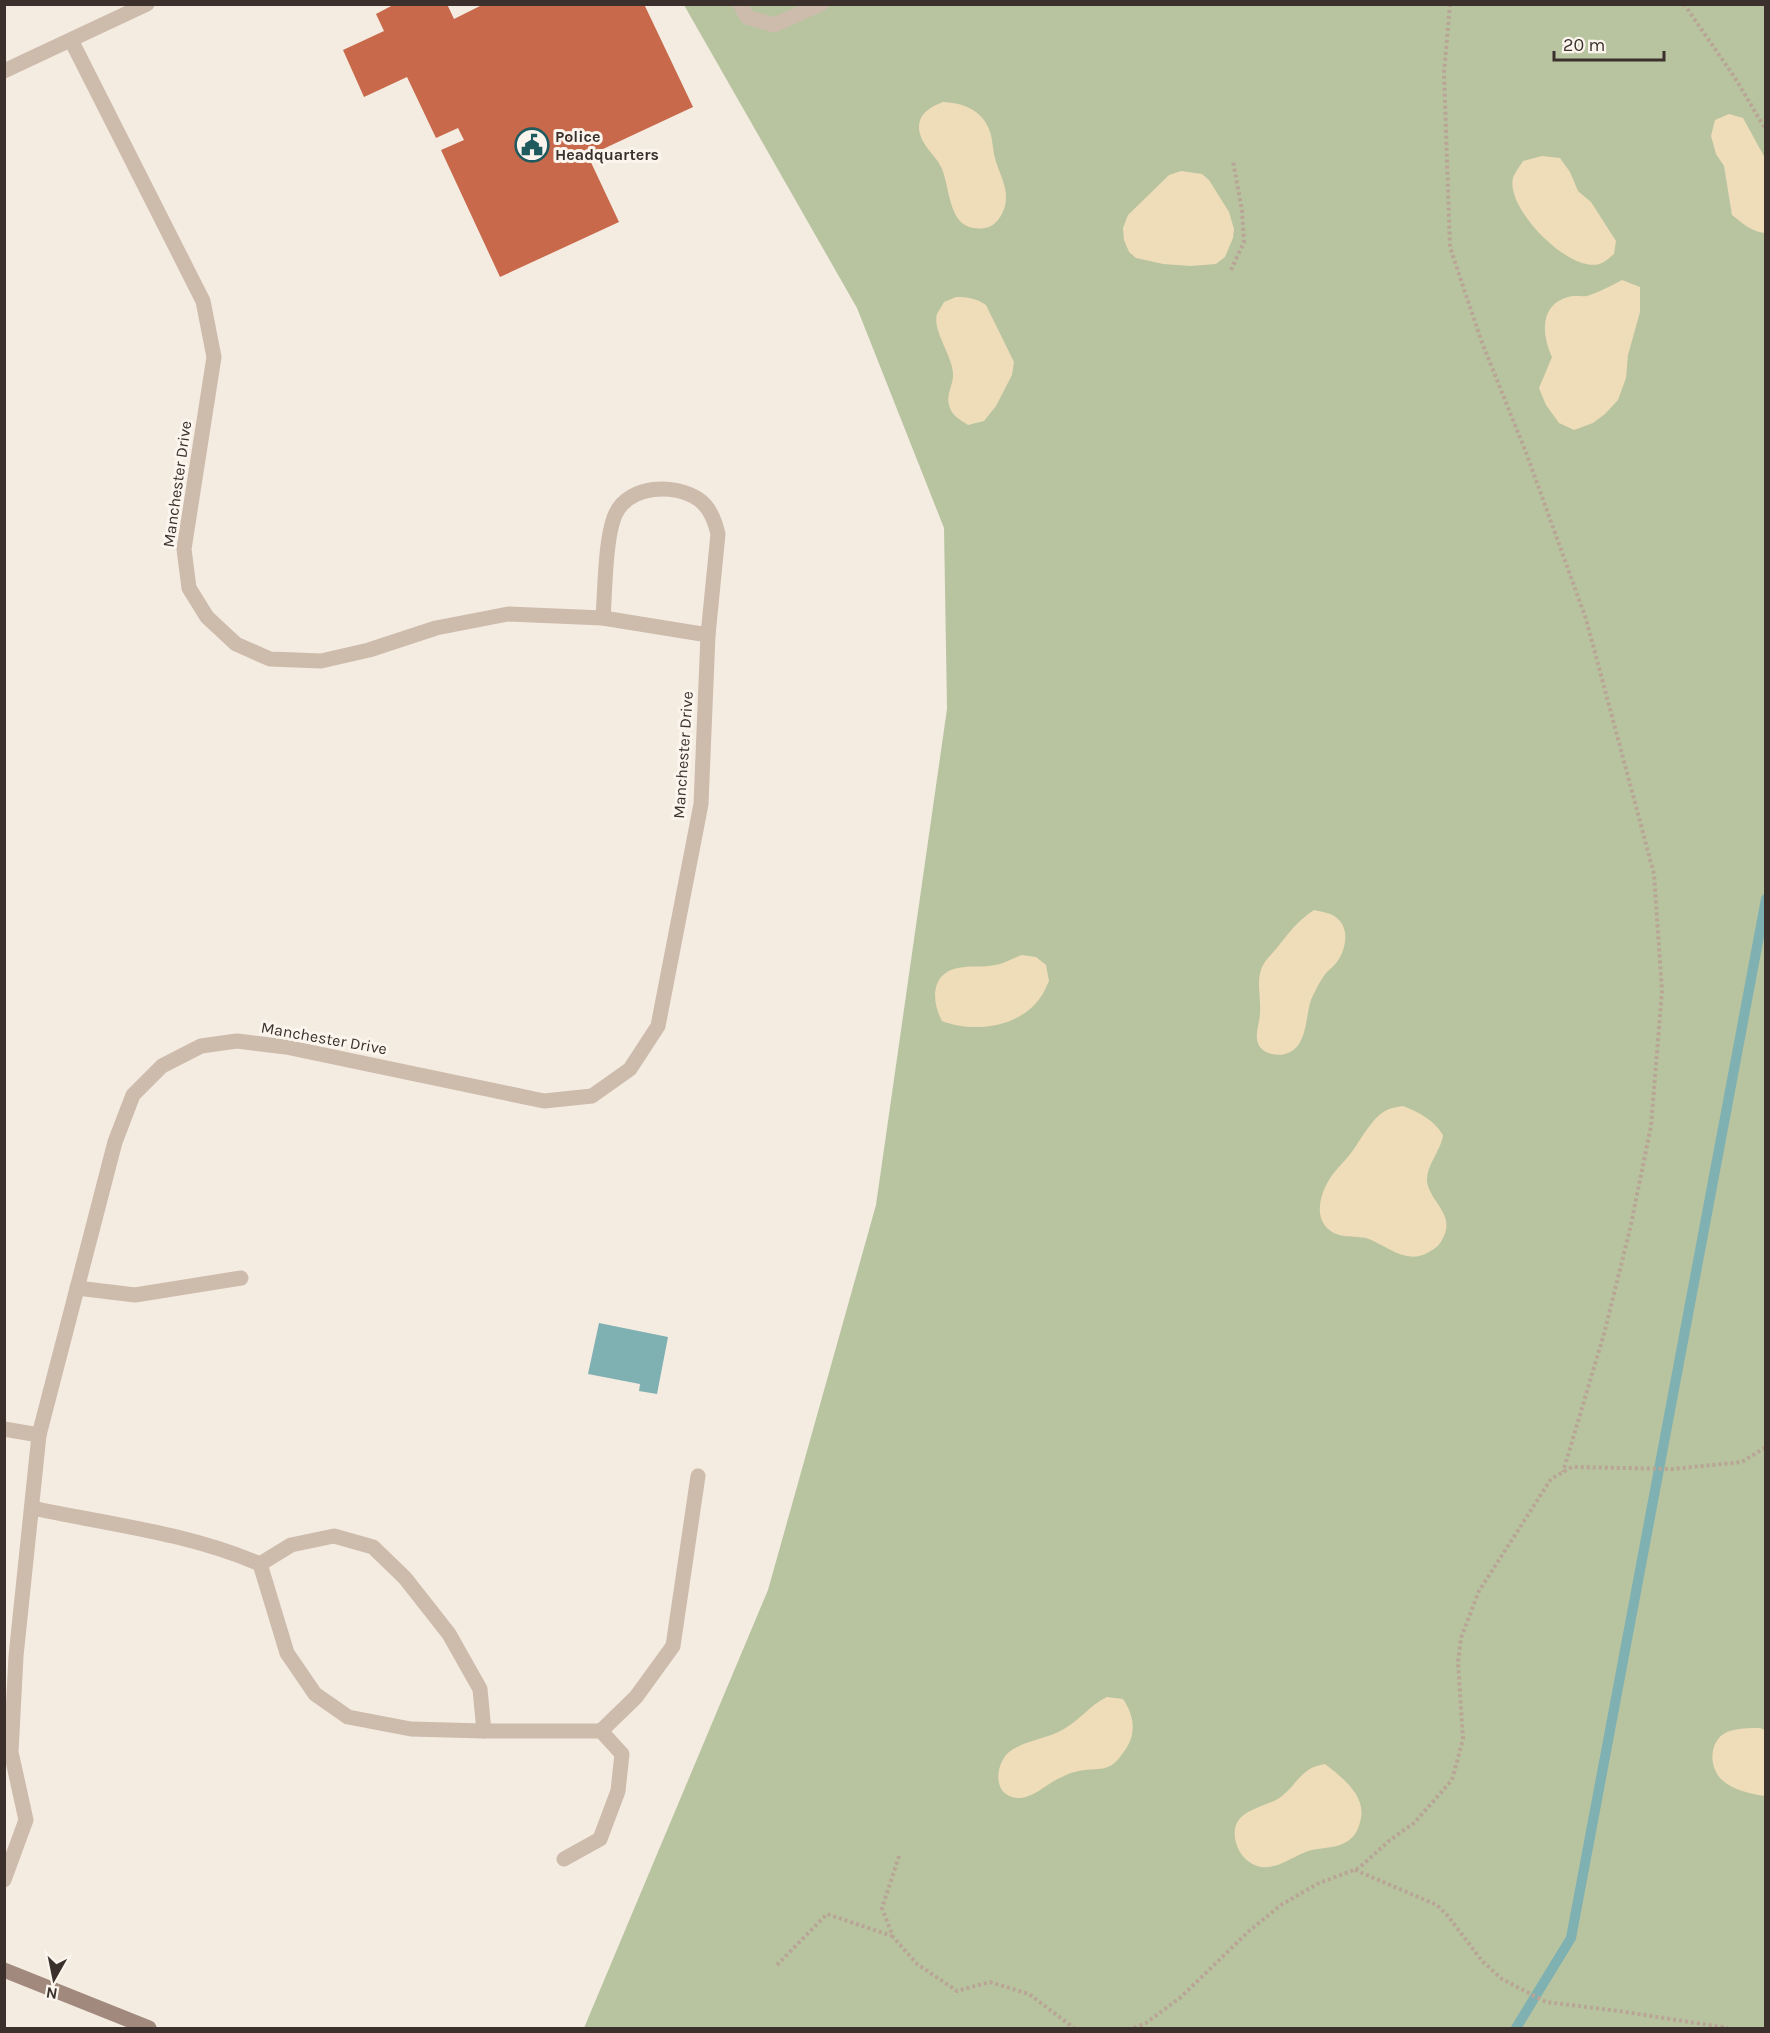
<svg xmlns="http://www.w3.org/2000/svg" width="1770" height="2033" font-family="Karla,sans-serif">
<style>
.green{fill:#b8c4a0}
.sand{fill:#efdcb8}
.water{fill:#7fb0b2}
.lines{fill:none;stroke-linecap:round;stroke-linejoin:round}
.stream{stroke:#7fb0b2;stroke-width:10}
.building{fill:#c8694b}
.path{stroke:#b9a596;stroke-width:4;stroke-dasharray:3 3;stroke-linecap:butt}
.lane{stroke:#cdbbac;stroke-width:15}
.street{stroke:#cdbbac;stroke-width:15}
.secondary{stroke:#a18a7d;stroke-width:15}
.labels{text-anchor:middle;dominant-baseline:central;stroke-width:6;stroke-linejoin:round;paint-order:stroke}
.poi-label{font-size:16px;font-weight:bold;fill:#3b302b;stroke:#fbf5ee;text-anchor:start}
.street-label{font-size:16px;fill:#3b302b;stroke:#fbf5ee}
</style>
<rect width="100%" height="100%" fill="#f4ebe1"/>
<polygon class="green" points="684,5 1765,5 1765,2028 584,2028 768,1590 876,1205 947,709 944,528 857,308"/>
<g class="sand">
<path d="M943 102C966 103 985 112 991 135 993 144 993 153 996 162 1001 177 1009 190 1005 206 1002 216 996 226 985 228 948 234 951 191 942 169 938 159 929 152 924 143 912 122 923 109 943 102Z"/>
<path d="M1729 114 1743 118 1765 158V233C1752 232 1742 223 1732 215L1724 166 1716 154 1711 136 1715 120Z"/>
<path d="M1542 156 1560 158 1570 172 1578 191 1591 202 1616 241 1614 254C1610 257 1606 261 1602 263 1573 277 1505 209 1513 178 1515 172 1520 166 1523 161Z"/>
<polygon points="1181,171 1202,174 1209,180 1229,212 1234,229 1233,238 1225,257 1216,264 1191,266 1163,264 1136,258 1129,252 1124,240 1123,228 1128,215 1169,175"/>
<path d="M1622 280 1640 287V312L1628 355 1626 378 1618 400 1605 414 1593 423 1574 430 1559 423 1546 405 1539 388 1552 357C1542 335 1539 305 1568 297 1574 295 1581 297 1587 296 1599 292 1611 286 1622 280Z"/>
<path d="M956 297C968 297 976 298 986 305L1014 362 1012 375 996 406 984 421 968 425C960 420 951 415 949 405 946 393 954 384 953 373 952 355 932 330 937 314 939 310 942 306 944 302Z"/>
<path d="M1314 910C1323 912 1333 913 1339 920 1350 931 1345 951 1337 962 1334 966 1330 969 1327 972 1321 979 1315 991 1311 1000 1305 1017 1308 1048 1285 1054 1274 1057 1258 1052 1257 1039 1256 1030 1260 1021 1260 1012 1261 997 1256 981 1262 967 1266 959 1271 955 1276 949 1288 934 1297 921 1314 910Z"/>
<path d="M1022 955 1036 957 1046 965 1049 981C1046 987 1044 993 1040 998 1019 1028 973 1033 942 1021 931 1001 931 973 958 968 970 965 983 968 995 965 1004 964 1013 958 1022 955Z"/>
<path d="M1403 1106C1420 1113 1433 1119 1443 1135 1441 1152 1423 1168 1428 1186 1434 1205 1456 1217 1442 1240 1439 1246 1434 1249 1429 1252 1406 1266 1387 1245 1366 1238 1355 1236 1344 1238 1334 1233 1311 1221 1320 1191 1333 1174 1338 1167 1345 1161 1351 1153 1361 1140 1371 1119 1385 1111 1390 1108 1397 1107 1403 1106Z"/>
<path d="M1107 1697 1123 1699C1135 1717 1137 1735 1123 1753 1119 1758 1116 1763 1110 1766 1101 1771 1089 1768 1079 1771 1073 1772 1067 1774 1062 1777 1047 1783 1033 1799 1017 1798 992 1796 995 1764 1009 1752 1025 1740 1047 1739 1064 1729 1080 1720 1090 1705 1107 1697Z"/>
<path d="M1760 1728 1765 1730V1796C1751 1794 1733 1790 1722 1780 1708 1767 1709 1740 1727 1732 1737 1728 1750 1728 1760 1728Z"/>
<path d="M1325 1764C1343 1778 1368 1797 1360 1822 1358 1830 1355 1836 1348 1841 1336 1849 1321 1847 1308 1851 1289 1858 1268 1877 1248 1861 1241 1856 1236 1846 1235 1838 1231 1808 1266 1809 1282 1796 1298 1783 1302 1767 1325 1764Z"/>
</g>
<polygon class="water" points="599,1323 668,1337 657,1394 639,1391 640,1384 588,1374"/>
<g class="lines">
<polyline class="stream" points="1516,2028 1571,1938 1766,899"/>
</g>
<polygon class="building" points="395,4 447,4 454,19 484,4 644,4 693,107 588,156 619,222 500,277 441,150 464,140 458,128 436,138 407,77 364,97 343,50 384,31 376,14"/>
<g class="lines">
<g class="path">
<polyline points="1450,4 1444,73 1450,247 1481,340 1527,455 1586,619 1654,874 1662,991 1651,1126 1630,1229 1604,1334 1563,1472"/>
<polyline points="1684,4 1735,78 1766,130"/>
<polyline points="1231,270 1244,242 1242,211 1233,161"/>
<polyline points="899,1856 882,1908 893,1937 917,1964 957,1991 990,1982 1029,1994 1074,2028"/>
<polyline points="1355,1870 1437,1905 1448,1916 1482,1961 1502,1979 1546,2002 1619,2011 1728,2028"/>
<polyline points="777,1965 827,1914 892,1936"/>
<polyline points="1134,2028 1146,2023 1181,1997 1249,1931 1281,1905 1317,1884 1359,1868 1390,1840 1414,1823 1452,1780 1463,1739 1458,1662 1461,1638 1479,1591 1551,1479 1572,1467 1673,1469 1742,1462 1766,1447"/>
</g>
<g class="lane">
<polyline points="740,4 747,17 774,25 821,4"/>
<polyline points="77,1288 135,1295 241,1278"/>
<path d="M32 1508C108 1524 188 1533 260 1564L287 1653 315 1694 348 1717 411 1729 484 1731H601L622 1754 618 1791 600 1839 564 1859"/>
<polyline points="260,1564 291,1545 334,1536 373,1547 405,1578 449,1634 480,1689 484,1731"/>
<polyline points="601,1731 636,1697 673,1646 698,1476"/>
</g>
<g class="street">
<polyline points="4,71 147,4"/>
<path d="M603 618C605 592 605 535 616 513 630 485 674 483 698 499 709 506 715 521 718 534L708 635"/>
<polyline points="4,1429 39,1435"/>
<polyline points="4,1880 26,1820 11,1752 16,1656 39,1435 115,1142 133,1095 162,1066 201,1046 237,1041 286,1047 544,1101 592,1096 630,1069 658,1026 701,804 708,635 603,618 508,614 436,628 369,650 321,661 270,659 236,644 207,617 189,588 184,549 214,357 203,301 71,40"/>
</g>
<polyline class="secondary" points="4,1970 149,2028"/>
</g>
<defs>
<g id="civic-ring" transform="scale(1.725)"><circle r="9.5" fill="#fbf5ee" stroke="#1f5a5e" stroke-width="1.5"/><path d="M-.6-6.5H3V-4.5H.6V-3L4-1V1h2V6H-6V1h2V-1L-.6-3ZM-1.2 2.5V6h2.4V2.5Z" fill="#1f5a5e"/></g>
</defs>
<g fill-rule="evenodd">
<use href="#civic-ring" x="532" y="145"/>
</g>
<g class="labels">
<g class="poi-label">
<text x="555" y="136">Police<tspan x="555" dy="18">Headquarters</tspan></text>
</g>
<g class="street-label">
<text transform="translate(177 484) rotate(-82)">Manchester Drive</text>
<text transform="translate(683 755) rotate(-86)">Manchester Drive</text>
<text transform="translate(324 1038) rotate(10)">Manchester Drive</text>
</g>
</g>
<rect width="1770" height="2033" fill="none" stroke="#3b302b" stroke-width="12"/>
<g transform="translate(54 1979) rotate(189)" stroke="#fbf5ee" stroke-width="4.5" paint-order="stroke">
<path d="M0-4.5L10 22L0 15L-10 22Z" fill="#3b302b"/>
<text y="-9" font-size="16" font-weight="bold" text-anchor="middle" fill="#3b302b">N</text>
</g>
<path d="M1554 51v9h110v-9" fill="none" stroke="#3b302b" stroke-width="3"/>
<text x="1563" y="51" font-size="18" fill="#3b302b" stroke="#fbf5ee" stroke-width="4.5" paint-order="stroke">20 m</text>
</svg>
